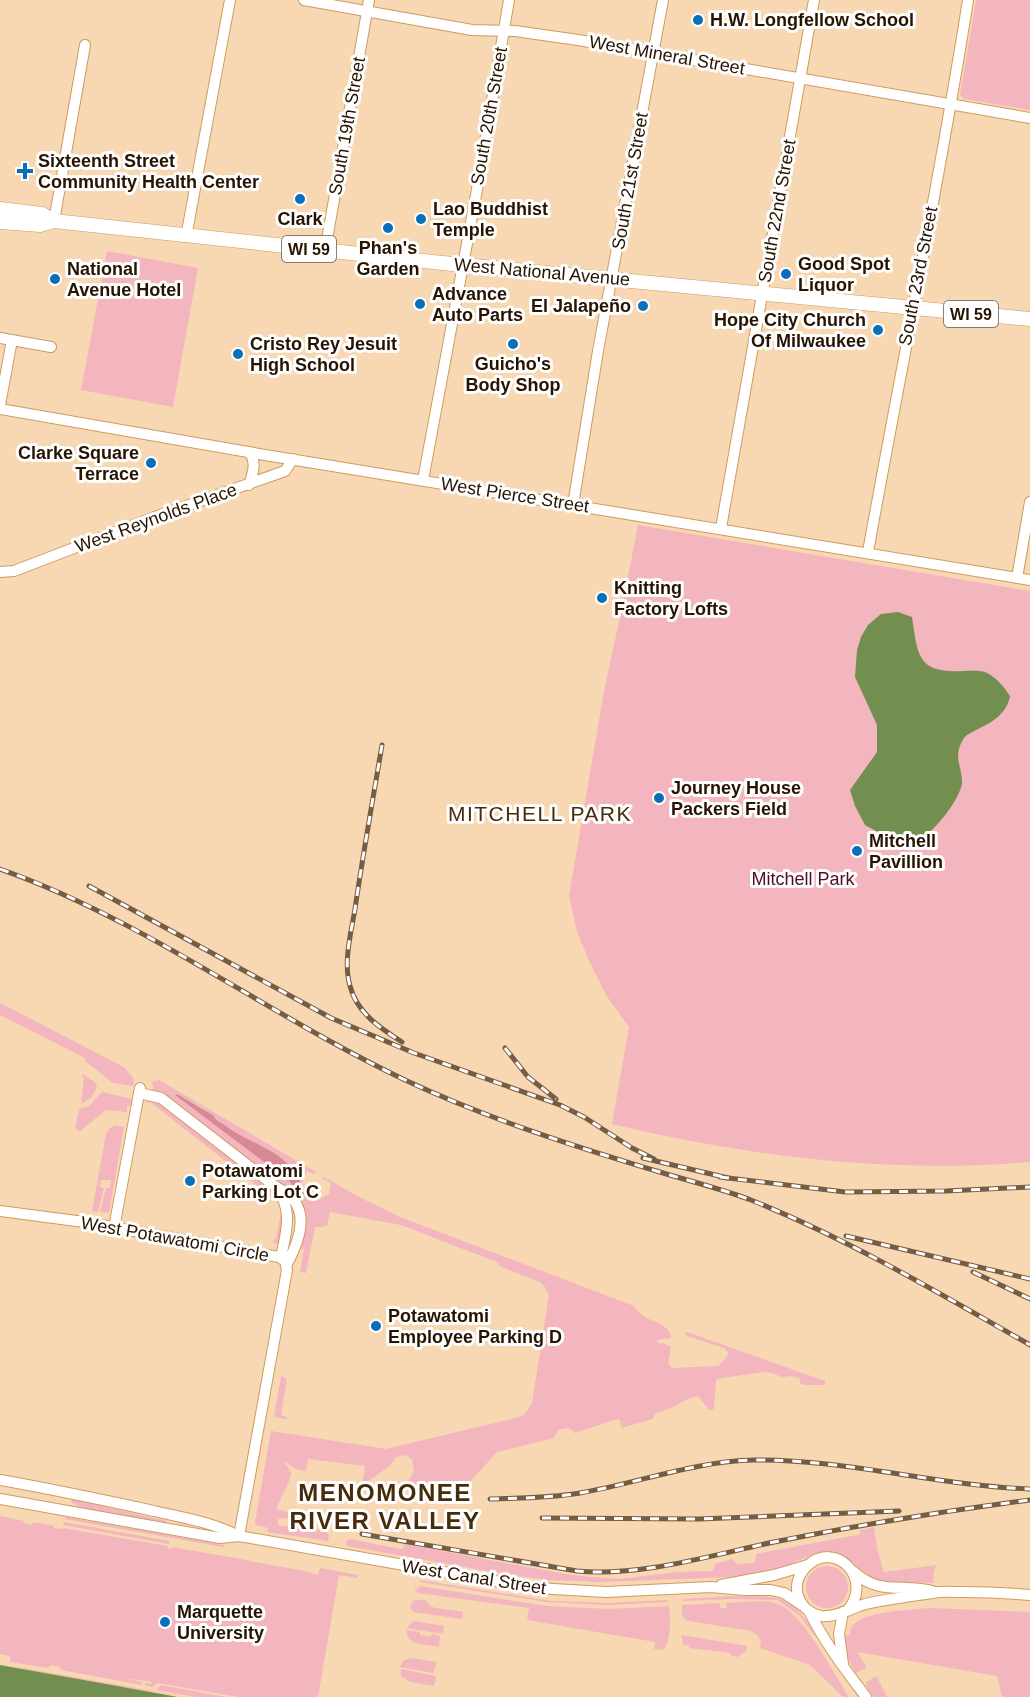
<svg xmlns="http://www.w3.org/2000/svg" width="1030" height="1697" font-family="Arial,sans-serif">
<style>
.green{fill:#f3b5be;fill-rule:evenodd}
.forest{fill:#d68a96}
.water{fill:#728f50}
.lines{fill:none;stroke-linecap:round;stroke-linejoin:round}
.minor-casing{stroke:#cf9b5e;stroke-width:12}
.major-casing{stroke:#cf9b5e;stroke-width:15}
.minor{stroke:#fff;stroke-width:10}
.major{stroke:#fff;stroke-width:14}
.rail-casing{stroke:#755d43;stroke-width:5}
.rail{stroke:#fefefe;stroke-width:3;stroke-dasharray:9;stroke-linecap:butt}
.poi-dot{fill:#096fbb;stroke:#fefefe;stroke-width:2}
.labels{text-anchor:middle;dominant-baseline:central;stroke-width:6;stroke-linejoin:round;paint-order:stroke}
.shield{fill:#fefefe;stroke:#675a4c;stroke-width:1.5}
.shield-label{font-size:16px;font-weight:bold;fill:#261300}
.poi-label{font-size:18px;font-weight:bold;fill:#261300;stroke:#fefefe;text-anchor:start}
.street-label{font-size:18px;fill:#261300;stroke:#fefefe}
.park-label{font-size:18px;fill:#520e22;stroke:#fefefe}
.quarter-label{font-size:21px;letter-spacing:1.5px;fill:#462c0b;stroke:#fefefe}
.district-label{font-size:24px;font-weight:bold;letter-spacing:1.5px;fill:#462c0b;stroke:#fefefe}
</style>
<rect width="100%" height="100%" fill="#f8d7b3"/>
<g class="green">
<polygon points="976,0 1030,0 1030,110 964,99 960,95"/>
<polygon points="107,251 198,268 173,407 81,390"/>
<path d="M638 525 1030 591V1162C886 1174 752 1157 612 1124L629 1027 606 995 590 963 577 932 569 896 604 691 622 608Z"/>
<polygon points="0,1003 124,1067 133,1078 134,1086 113,1083 85,1061 85,1058 0,1015"/>
<polygon points="82,1074 95,1082 97,1087 91,1098 81,1104 84,1078 82,1077"/>
<path d="M159 1080 316 1172 315 1174 307 1171 302 1183 312 1198 317 1200 329 1194 331 1183 322 1178 324 1177 359 1197 400 1217 634 1306C637 1310 640 1314 645 1317 655 1323 670 1325 671 1338L657 1340 658 1343H663L671 1347 668 1363 672 1368 718 1366 727 1357 728 1352 724 1348 687 1336 684 1332H687L825 1381V1385H804L801 1384 799 1378 791 1376 782 1377 772 1373 764 1372 722 1378 716 1380 714 1408 712 1410H709L698 1396C689 1398 683 1401 675 1406 669 1410 661 1410 655 1414L653 1419 621 1428 620 1420 617 1419 575 1433 569 1428 558 1430 554 1438 497 1452 468 1484 444 1495 432 1491 404 1487 414 1472 412 1460 406 1455 396 1457 391 1465 366 1483 363 1480 365 1466 308 1459 306 1471 296 1469 283 1461C285 1464 289 1468 291 1473 292 1477 279 1503 276 1509L295 1514 297 1517 278 1519V1525L323 1530 329 1535 328 1541 267 1532 268 1528 256 1525 255 1523 271 1431 386 1449 515 1418 524 1415 532 1403 549 1295 545 1287 540 1282 499 1266V1263L401 1225 330 1212 327 1225 322 1227H315L306 1273 300 1272 304 1249 299 1248 304 1218 291 1192 164 1094 152 1090 154 1087 151 1082ZM177 1094C188 1101 200 1105 210 1113 216 1118 223 1126 231 1131 259 1150 300 1154 304 1195L302 1196 289 1181 179 1098 175 1095Z"/>
<polygon points="102,1092 132,1099 131,1104 127,1107 127,1112 106,1110 79,1132 75,1128 79,1109 89,1106"/>
<polygon points="147,1100 159,1103 276,1195 282,1203 281,1244 273,1243 274,1239 276,1239 282,1207 277,1201 150,1102 146,1103"/>
<polygon points="116,1125 124,1127 109,1213 100,1212 106,1188 110,1188 111,1180 101,1180 100,1187 104,1188 98,1212 92,1211 106,1134 110,1128"/>
<polygon points="281,1376 287,1379 281,1415 287,1417 287,1419 274,1417"/>
<polygon points="72,1499 167,1521 166,1524 81,1508 71,1502"/>
<polygon points="0,1516 24,1521 24,1523 32,1525 33,1522 54,1526 54,1528 63,1529 63,1528 168,1546 168,1548 172,1549 172,1547 252,1561 252,1563 255,1562 310,1572 310,1573 318,1575 320,1568 358,1575 358,1578 339,1575 318,1697 238,1697 158,1683 152,1687 145,1685 146,1683 151,1684 152,1682 121,1677 142,1682 142,1685 61,1670 60,1667 51,1665 48,1668 10,1662 10,1656 0,1654"/>
<polygon points="66,1517 224,1545 223,1547 64,1519"/>
<polygon points="64,1522 169,1541 169,1544 63,1525"/>
<polygon points="874,1527 877,1549 884,1572 937,1565 934,1570 933,1583 878,1581 866,1574 847,1558 829,1552 816,1553 778,1569 733,1577 599,1582 549,1580 509,1575 347,1546 346,1541 350,1539 400,1549 403,1549 404,1544 565,1574 591,1577 619,1579 678,1572 713,1571 715,1564 732,1559 737,1564 755,1563 756,1554 857,1535 860,1534 860,1530"/>
<circle cx="827" cy="1587" r="21"/>
<polygon points="420,1580 551,1601 608,1603 667,1600 669,1602 609,1605 547,1602 420,1582"/>
<path d="M419 1586 547 1606 609 1609 669 1606C670 1619 672 1640 663 1650L654 1649 655 1642 527 1620 529 1608 418 1593 414 1588 418 1589Z"/>
<path d="M734 1596C782 1596 789 1594 817 1635H814L799 1615 777 1600 734 1599 682 1601 683 1599Z"/>
<polygon points="414,1600 425,1600 431,1607 463,1612 462,1619 413,1612 410,1606"/>
<path d="M720 1603V1608H727L726 1603C742 1602 763 1599 778 1604 803 1613 834 1674 849 1697H843L810 1665 760 1648 761 1640 757 1635 751 1631 689 1621C681 1619 682 1612 682 1605Z"/>
<path d="M930 1608 1030 1612V1697H1002L997 1676 857 1652 866 1666V1668L856 1673 847 1657 843 1636 850 1635C850 1631 851 1626 855 1623 869 1611 912 1610 930 1608Z"/>
<polygon points="413,1621 444,1626 443,1634 407,1628"/>
<polygon points="406,1630 420,1632 420,1635 431,1637 432,1634 440,1636 439,1647 415,1643 408,1638"/>
<polygon points="681,1635 747,1646 746,1651 738,1657 730,1655 730,1653 689,1648 689,1645 685,1645 684,1646"/>
<polygon points="411,1658 437,1662 433,1673 400,1667 403,1661"/>
<polygon points="0,1664 187,1697 90,1682"/>
<polygon points="401,1669 436,1676 434,1686 410,1682 401,1676"/>
<polygon points="874,1677 877,1677 887,1697 874,1697 866,1686 866,1683"/>
<polygon points="161,1685 226,1697 196,1697 156,1690"/>
</g>
<path class="forest" d="M177 1094 213 1115C215 1119 218 1121 223 1124 252 1147 298 1152 304 1195L302 1196 289 1181 175 1095Z"/>
<g class="water">
<path d="M898 612 912 617C918 658 918 673 964 671 971 671 981 670 987 673 997 678 1004 687 1010 696 1007 714 991 723 976 730 971 733 967 734 964 738 952 757 962 765 962 782 962 796 935 832 922 837 915 840 907 841 900 844L865 825 855 806 850 790 877 752V725L855 677 857 650 861 637 868 625 881 614Z"/>
<polygon points="0,1665 178,1697 0,1697"/>
</g>
<g class="lines">
<g class="minor-casing">
<g id="minor">
<polyline points="304,0 472,30 515,31 578,40 1030,118"/>
<polyline points="54,221 85,45"/>
<polyline points="186,237 230,0"/>
<polyline points="325,251 369,0"/>
<polyline points="0,338 51,347"/>
<polyline points="0,405 12,340"/>
<polyline points="0,409 265,455 1030,580"/>
<path d="M249 452C257 462 253 473 249 485"/>
<polyline points="423,480 476,195 509,0"/>
<polyline points="573,505 598,351 663,0"/>
<polyline points="721,528 814,0"/>
<path d="M868 552C901 368 939 185 968 0"/>
<polyline points="0,572 14,571 152,518 285,471 293,459"/>
<polyline points="1017,578 1030,502"/>
<polyline points="139,1093 161,1098 276,1187"/>
<polyline points="0,1211 84,1222 279,1257 285,1261 287,1270 239,1536"/>
<polyline points="114,1228 140,1088"/>
<path d="M281 1258C286 1230 294 1212 276 1187 312 1203 302 1236 287 1264"/>
<path d="M0 1480C52 1489 103 1500 154 1511 183 1518 213 1522 238 1536"/>
<polyline points="0,1499 220,1538 239,1536 535,1588 606,1592 711,1587 744,1590 771,1590 784,1593 802,1605"/>
<path d="M854 1572C881 1597 904 1582 935 1592"/>
<polyline points="721,1585 774,1575 808,1565"/>
<path d="M809 1611C824 1642 845 1669 866 1697"/>
<path d="M847 1611C875 1579 835 1538 806 1567 789 1584 797 1611 821 1616 835 1618 852 1608 865 1604 888 1599 911 1596 933 1593 942 1591 952 1592 961 1592 984 1592 1007 1593 1030 1595"/>
<polyline points="843,1612 839,1634 843,1664"/>
</g>
</g>
<g class="major-casing">
<g id="major">
<polyline points="0,209 42,214 54,221"/>
<polyline points="0,222 40,225 54,221 452,264 1030,319"/>
</g>
</g>
<use href="#minor" class="minor"/>
<use href="#major" class="major"/>
<g class="rail-casing">
<g id="rail">
<path d="M382 745C373 799 363 854 355 909 351 933 343 962 350 986 357 1013 380 1028 402 1042"/>
<path d="M0 869C145 920 268 1015 405 1080 488 1119 576 1147 663 1173 693 1182 722 1189 751 1200 848 1239 939 1293 1030 1345"/>
<polyline points="89,886 331,1018 414,1053 560,1105 584,1117 632,1148 654,1159"/>
<polyline points="505,1048 528,1077 556,1099"/>
<polyline points="643,1158 728,1178"/>
<polyline points="720,1177 845,1192 946,1191 1030,1187"/>
<polyline points="846,1236 1030,1279"/>
<polyline points="973,1272 1030,1299"/>
<path d="M490 1499C520 1498 551 1498 580 1493 639 1483 695 1461 754 1460 846 1459 939 1486 1030 1489"/>
<polyline points="542,1518 699,1519 899,1511"/>
<path d="M362 1534 577 1571C640 1577 712 1555 774 1542 859 1525 944 1511 1030 1500"/>
</g>
</g>
<use href="#rail" class="rail"/>
</g>
<g class="poi-dot">
<circle cx="698" cy="20" r="6"/>
<path d="M22 162h6v6h6v6h-6v6h-6v-6h-6v-6h6z"/>
<circle cx="300" cy="199" r="6"/>
<circle cx="421" cy="219" r="6"/>
<circle cx="388" cy="228" r="6"/>
<circle cx="786" cy="274" r="6"/>
<circle cx="55" cy="279" r="6"/>
<circle cx="420" cy="304" r="6"/>
<circle cx="643" cy="306" r="6"/>
<circle cx="878" cy="330" r="6"/>
<circle cx="513" cy="344" r="6"/>
<circle cx="238" cy="354" r="6"/>
<circle cx="151" cy="463" r="6"/>
<circle cx="602" cy="598" r="6"/>
<circle cx="659" cy="798" r="6"/>
<circle cx="857" cy="851" r="6"/>
<circle cx="190" cy="1181" r="6"/>
<circle cx="376" cy="1326" r="6"/>
<circle cx="165" cy="1622" r="6"/>
</g>
<g class="labels">
<g class="shield">
<rect x="282" y="236" width="54" height="26" rx="4.5"/>
<rect x="944" y="301" width="54" height="26" rx="4.5"/>
</g>
<g class="shield-label">
<text x="309" y="249">WI 59</text>
<text x="971" y="314">WI 59</text>
</g>
<g class="poi-label">
<text x="710" y="20">H.W. Longfellow School</text>
<text x="38" y="161">Sixteenth Street<tspan x="38" dy="21">Community Health Center</tspan></text>
<text x="433" y="209">Lao Buddhist<tspan x="433" dy="21">Temple</tspan></text>
<text x="300" y="219" text-anchor="middle">Clark</text>
<text x="388" y="248" text-anchor="middle">Phan's<tspan x="388" dy="21">Garden</tspan></text>
<text x="798" y="264">Good Spot<tspan x="798" dy="21">Liquor</tspan></text>
<text x="67" y="269">National<tspan x="67" dy="21">Avenue Hotel</tspan></text>
<text x="432" y="294">Advance<tspan x="432" dy="21">Auto Parts</tspan></text>
<text x="631" y="306" text-anchor="end">El Jalapeño</text>
<text x="866" y="320" text-anchor="end">Hope City Church<tspan x="866" dy="21">Of Milwaukee</tspan></text>
<text x="250" y="344">Cristo Rey Jesuit<tspan x="250" dy="21">High School</tspan></text>
<text x="513" y="364" text-anchor="middle">Guicho's<tspan x="513" dy="21">Body Shop</tspan></text>
<text x="139" y="453" text-anchor="end">Clarke Square<tspan x="139" dy="21">Terrace</tspan></text>
<text x="614" y="588">Knitting<tspan x="614" dy="21">Factory Lofts</tspan></text>
<text x="671" y="788">Journey House<tspan x="671" dy="21">Packers Field</tspan></text>
<text x="869" y="841">Mitchell<tspan x="869" dy="21">Pavillion</tspan></text>
<text x="202" y="1171">Potawatomi<tspan x="202" dy="21">Parking Lot C</tspan></text>
<text x="388" y="1316">Potawatomi<tspan x="388" dy="21">Employee Parking D</tspan></text>
<text x="177" y="1612">Marquette<tspan x="177" dy="21">University</tspan></text>
</g>
<g class="street-label">
<text transform="translate(667 55) rotate(10)">West Mineral Street</text>
<text transform="translate(489 116) rotate(-80)">South 20th Street</text>
<text transform="translate(347 126) rotate(-80)">South 19th Street</text>
<text transform="translate(630 181) rotate(-80)">South 21st Street</text>
<text transform="translate(777 211) rotate(-80)">South 22nd Street</text>
<text transform="translate(542 272) rotate(5)">West National Avenue</text>
<text transform="translate(918 276) rotate(-79)">South 23rd Street</text>
<text transform="translate(515 495) rotate(9)">West Pierce Street</text>
<text transform="translate(156 518) rotate(-20)">West Reynolds Place</text>
<text transform="translate(175 1239) rotate(10)">West Potawatomi Circle</text>
<text transform="translate(474 1577) rotate(9)">West Canal Street</text>
</g>
<g class="park-label">
<text x="803" y="879">Mitchell Park</text>
</g>
<g class="quarter-label">
<text x="540" y="813">MITCHELL PARK</text>
</g>
<g class="district-label">
<text x="385" y="1492">MENOMONEE<tspan x="385" dy="28">RIVER VALLEY</tspan></text>
</g>
</g>
</svg>
